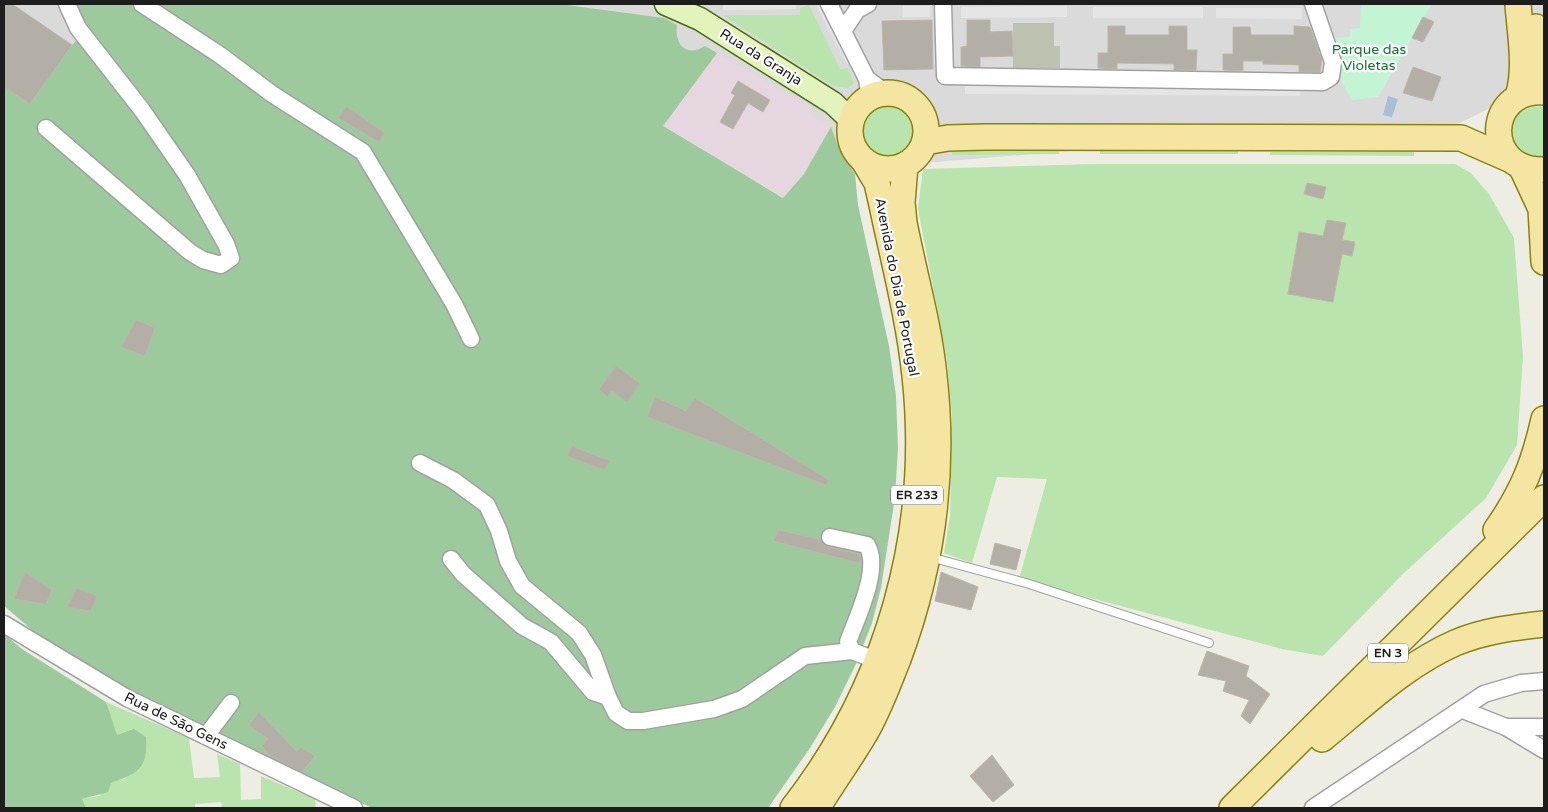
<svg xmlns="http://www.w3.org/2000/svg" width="1548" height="812" font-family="'Varela Round',sans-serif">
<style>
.residential{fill:#dbdada}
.industrial{fill:#e6d6df}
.construction{fill:#bdc1b0}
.grass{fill:#bae4ad}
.forest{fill:#9dca9c}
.park{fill:#c3f5d4}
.parking{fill:#e5e5e5}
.water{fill:#a7c0d8}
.building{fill:#b3afa7;stroke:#beb7a7}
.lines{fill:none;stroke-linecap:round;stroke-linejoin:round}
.lane-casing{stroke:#a1a1a1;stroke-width:10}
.street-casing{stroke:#a1a1a1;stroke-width:19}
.secondary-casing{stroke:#486b0d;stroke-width:25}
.primary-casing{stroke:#8b820b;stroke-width:28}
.lane{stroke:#fff;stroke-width:8}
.street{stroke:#fff;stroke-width:16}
.secondary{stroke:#e2f4bb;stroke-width:22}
.primary{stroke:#f4e6a2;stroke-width:25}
.labels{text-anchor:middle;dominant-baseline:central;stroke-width:4.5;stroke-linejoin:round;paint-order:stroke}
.shield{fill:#fff;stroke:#616161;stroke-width:1}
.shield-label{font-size:12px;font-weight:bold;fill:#1d1d1d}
.park-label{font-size:14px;fill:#147334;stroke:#fff}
.street-label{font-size:14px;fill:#1d1d1d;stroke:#fff}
</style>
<rect width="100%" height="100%" fill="#edede4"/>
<polygon class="residential" points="4,4 1544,4 1544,81 1446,130 1326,130 594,190 4,151"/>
<polygon class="industrial" points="717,53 812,108 809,114 831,127 804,174 784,198 663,126"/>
<polygon class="construction" points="1013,23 1054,23 1054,46 1060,46 1060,68 1013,68"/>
<g class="grass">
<polygon points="809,5 840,69 848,68 854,83 848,88 833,86 722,15 800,15 800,8"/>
<circle cx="890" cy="129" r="28"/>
<path d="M1534 106 1544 107V160L1523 156C1508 134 1505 116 1534 106Z"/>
<polygon points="952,151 1059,151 1059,154 952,155"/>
<polygon points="1100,151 1238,150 1238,154 1100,154"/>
<polygon points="1270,152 1414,152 1414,156 1270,155"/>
<polygon points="1097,164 1455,164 1471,173 1489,194 1514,238 1523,357 1517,445 1486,498 1404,573 1323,656 1282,649 1019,579 1047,479 997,477 972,563 944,553 950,516 952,416 947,360 918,209 923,169"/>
<polygon points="106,702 189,738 194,778 220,777 217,754 240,764 241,800 261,799 261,776 315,799 316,808 222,808 221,802 195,804 195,808 86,808 81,799 99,796 111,783 126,778"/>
</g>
<g class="forest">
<path d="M74 4H559L664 18 677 25C674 45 687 58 705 46L717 53 663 126 783 198 804 174 831 127 838 146 855 174 858 205 889 346 896 396 898 448 895 497 881 588 872 623 855 666 835 707 810 748 768 808H372L167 710 45 641 4 606V87L30 104 72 45 86 31Z"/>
<path d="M4 634 22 649 106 702 117 735 134 729 146 737C148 768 139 773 111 783L108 792 82 799 86 808H4Z"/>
</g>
<path class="park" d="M1361 4H1432L1378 97 1352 100 1340 79C1344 63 1340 52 1332 38L1350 37V29L1360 28Z"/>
<g class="parking">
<polygon points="723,4 796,4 796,9 723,10"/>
<polygon points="818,4 823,4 854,63 847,64 817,7"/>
<rect x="903" y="6" width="27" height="11"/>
<polygon points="1067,6 1067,17 961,18 961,7"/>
<rect x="1093" y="7" width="110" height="11"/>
<polygon points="1216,8 1302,8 1302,19 1216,18"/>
<polygon points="965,84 1300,86 1300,96 965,94"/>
</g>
<polygon class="water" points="1388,96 1398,99 1392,117 1383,115"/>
<g class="building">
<polygon points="4,4 12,4 72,45 30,104 4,87"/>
<polygon points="1423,17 1434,22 1423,42 1412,38"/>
<polygon points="932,20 933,69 884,70 882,21"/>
<polygon points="967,20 990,20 990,32 1012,31 1013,56 980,57 980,67 961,66 961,47 967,46"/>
<polygon points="1108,26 1125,26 1125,35 1169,35 1169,26 1187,26 1187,50 1197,50 1196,70 1174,70 1174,64 1117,63 1117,69 1098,68 1098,53 1108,53"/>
<polygon points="1294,26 1310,27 1322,60 1320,72 1299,72 1299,65 1263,64 1263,61 1243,61 1243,71 1223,70 1223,54 1233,54 1233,27 1250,27 1251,35 1294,35"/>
<polygon points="1413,67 1441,77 1432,101 1403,93"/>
<polygon points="738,81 770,100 763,112 748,103 733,129 720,122 735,95 731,93"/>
<polygon points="346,106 385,133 379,142 338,118"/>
<polygon points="1307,183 1326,187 1323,199 1304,194"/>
<polygon points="1327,220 1346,223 1342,240 1355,242 1352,256 1342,254 1333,302 1288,294 1299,232 1323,236"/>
<polygon points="136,320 155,328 145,356 121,347"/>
<polygon points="616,366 640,383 627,402 612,391 607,397 599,389"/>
<polygon points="655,397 686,411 695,398 829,480 826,485 647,417"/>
<polygon points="572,446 610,461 604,470 567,456"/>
<polygon points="779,530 821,540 828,547 859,554 861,560 859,563 773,541"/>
<polygon points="995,543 1021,550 1016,570 990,564"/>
<polygon points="25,572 52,590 46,604 14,599"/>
<polygon points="941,572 978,587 971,610 935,601"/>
<polygon points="77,588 97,596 91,611 67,607"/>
<polygon points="1207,651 1249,666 1246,676 1270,694 1250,724 1241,716 1249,700 1223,691 1226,681 1198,675"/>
<polygon points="259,712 297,752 300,747 315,756 302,772 270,756 262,746 268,739 249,725"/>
<polygon points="992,755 1014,785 993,802 970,776"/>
</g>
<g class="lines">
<g class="lane-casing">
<polyline id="lane" points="930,557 1026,583 1209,643"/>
</g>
<g class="street-casing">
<g id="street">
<polyline points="142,4 220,55 272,94 363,152 454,304 471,339"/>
<polyline points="829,4 867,79 870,98"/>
<polyline points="943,4 945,76 1323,82 1331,77 1333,62 1313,4"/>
<polyline points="843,31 857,10 868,4"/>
<polyline points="867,79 886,93"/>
<polyline points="46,128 190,252 203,260 221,265 231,258 226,244 187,175 142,110 78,28 67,4"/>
<polyline points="420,463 453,480 487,505 499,531 508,561 522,586 579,633 593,655 608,697 616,713 628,721 643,721 714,709 742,699 805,656 852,651"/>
<path d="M830 537 867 545C881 569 857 617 848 642L852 651 878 661"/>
<polyline points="451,559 463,574 522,626 551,642 593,692 608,697"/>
<polyline points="4,624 127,698 354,808"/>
<polyline points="1463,710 1506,727 1544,727"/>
<polyline points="1506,727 1544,750"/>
<polyline points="206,736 231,703"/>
<polyline points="1313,808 1484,694 1521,683 1544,681"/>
</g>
</g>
<g class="secondary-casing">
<polyline id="secondary" points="666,4 700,19 833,103 851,120"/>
</g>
<g class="primary-casing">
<g id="primary">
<path d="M1518 4C1520 34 1527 67 1518 97"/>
<polyline points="1536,27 1544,81"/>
<path d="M1544 92C1485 88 1482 172 1544 170"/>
<circle cx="888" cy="131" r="38"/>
<polyline points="925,142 948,138 985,137 1461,138 1509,159"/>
<polyline points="1522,168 1541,209 1544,262"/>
<path d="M1496 530C1522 493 1534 464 1544 419"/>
<path d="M1322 739C1364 705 1405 665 1455 643 1483 631 1515 627 1544 624"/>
<path d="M793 808C889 685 932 530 915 376 909 319 894 262 882 205L877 183 864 161"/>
<path d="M817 808C832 784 849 760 864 735 878 712 888 684 898 659 932 568 945 473 934 376 929 325 914 274 904 223L902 203 905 165"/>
<polyline points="1232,808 1544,498"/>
</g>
</g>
<use href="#lane" class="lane"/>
<use href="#street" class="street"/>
<use href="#secondary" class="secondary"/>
<use href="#primary" class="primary"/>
</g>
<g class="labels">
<g class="shield">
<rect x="891" y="485.5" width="52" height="19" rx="4"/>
<rect x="1368" y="643.5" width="40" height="19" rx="4"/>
</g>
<g class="shield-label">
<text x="917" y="495">ER 233</text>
<text x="1388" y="653">EN 3</text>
</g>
<g class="park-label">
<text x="1369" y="49">Parque das<tspan x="1369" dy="16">Violetas</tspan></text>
</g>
<g class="street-label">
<text transform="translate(761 57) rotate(32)">Rua da Granja</text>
<text transform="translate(897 287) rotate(79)">Avenida do Dia de Portugal</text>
<text transform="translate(176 721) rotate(26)">Rua de São Gens</text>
</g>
</g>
<rect width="1548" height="812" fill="none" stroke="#1d1d1d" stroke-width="10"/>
</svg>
